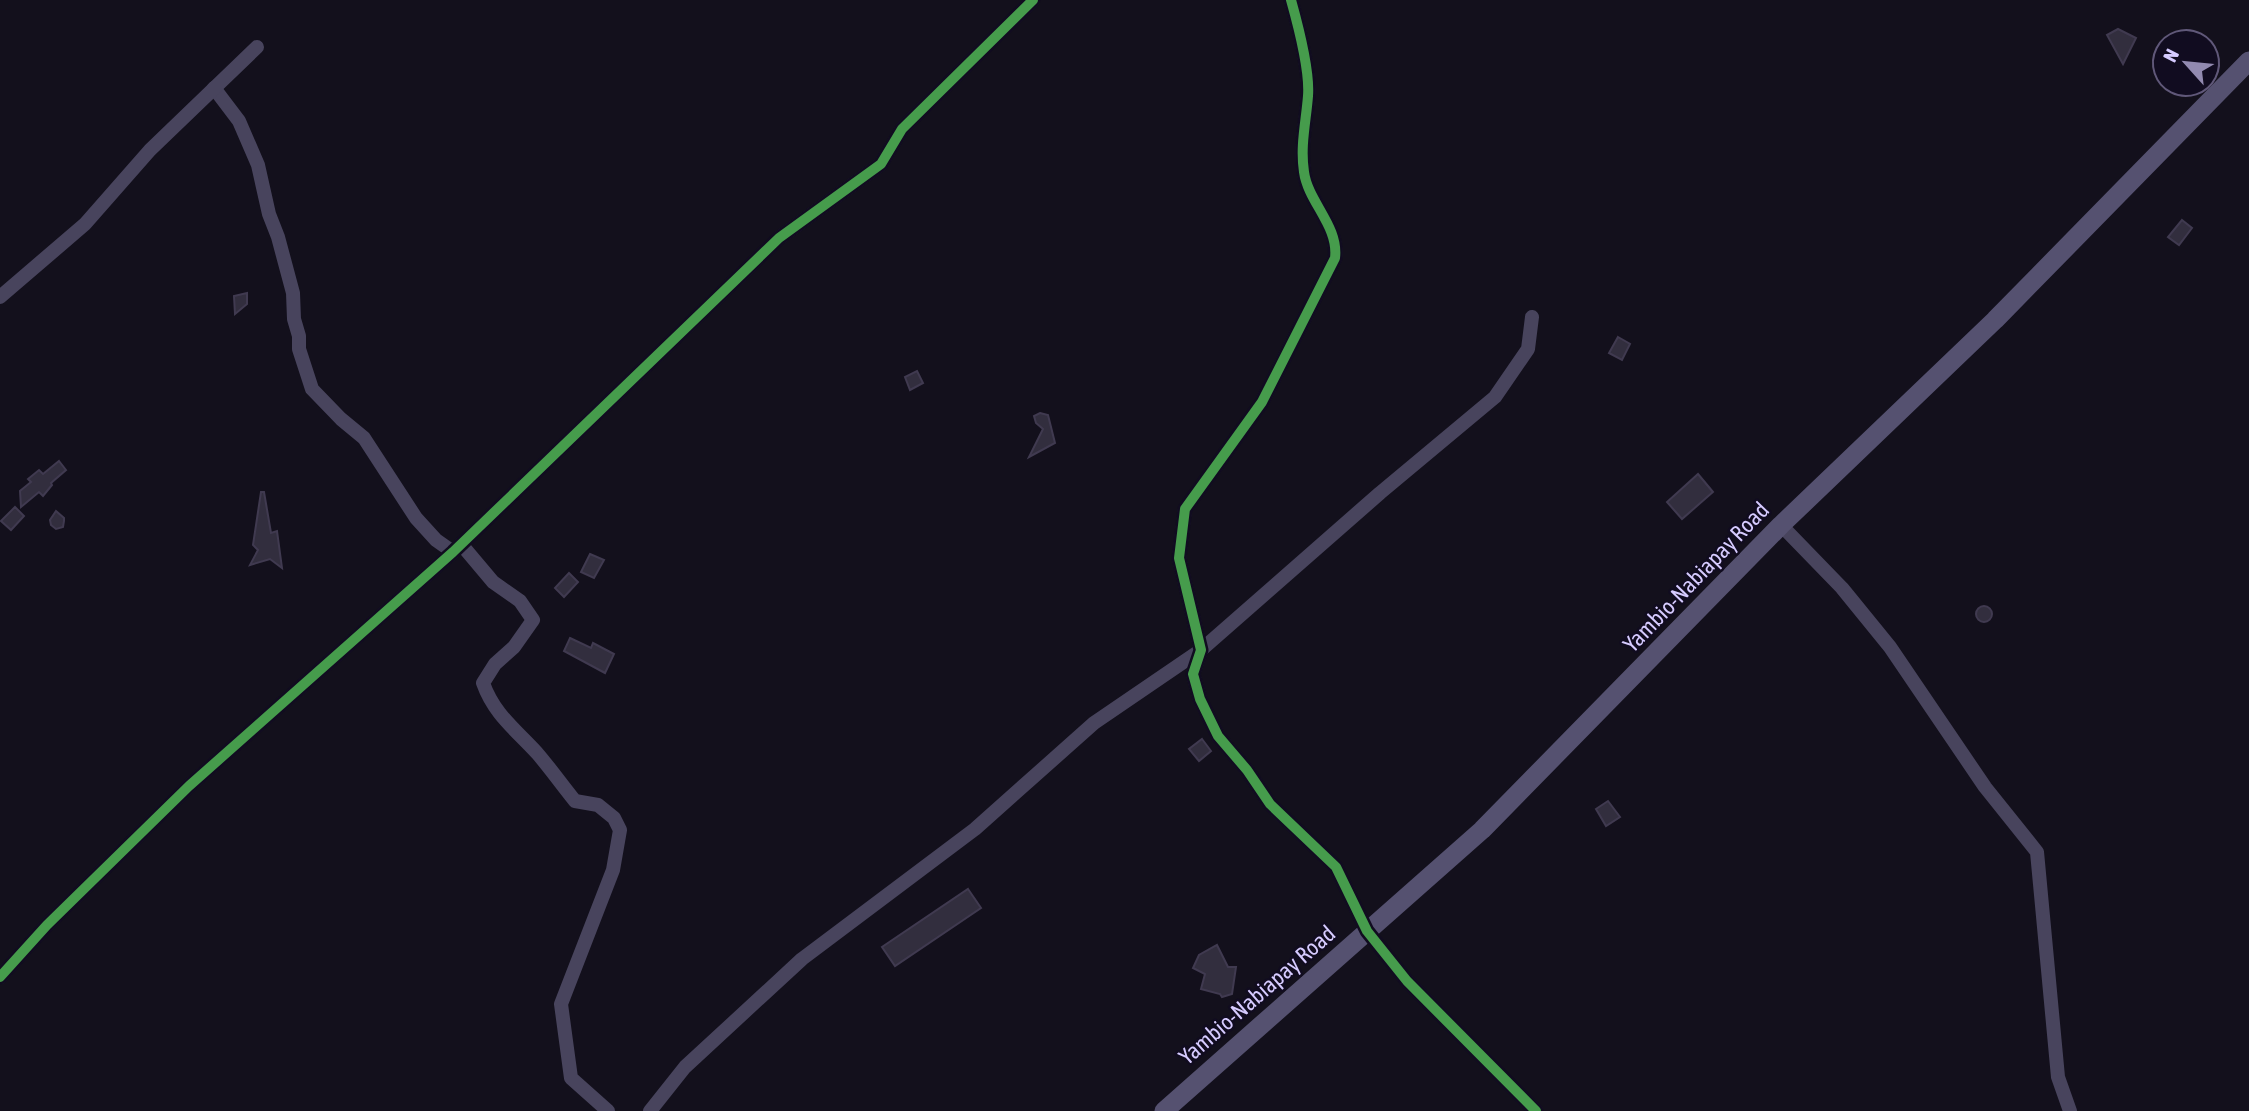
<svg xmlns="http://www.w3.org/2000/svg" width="2249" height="1111" font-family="'Asap Condensed',sans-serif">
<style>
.building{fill:#322e3e;stroke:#403a50;stroke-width:2}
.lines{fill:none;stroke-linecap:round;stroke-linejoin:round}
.street{stroke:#48445d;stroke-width:14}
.secondary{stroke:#555170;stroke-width:19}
.cycleway-casing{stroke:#110c20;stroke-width:15}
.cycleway{stroke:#469c4c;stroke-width:10}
.labels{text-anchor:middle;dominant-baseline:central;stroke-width:5;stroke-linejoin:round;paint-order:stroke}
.street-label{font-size:23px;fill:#d6cbff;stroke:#110c20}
</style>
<rect width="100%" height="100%" fill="#13101c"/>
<g class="building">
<polygon points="2118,29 2136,38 2123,64 2107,35"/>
<polygon points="2182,220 2192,228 2179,245 2168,237"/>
<polygon points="247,293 247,304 235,314 234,296"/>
<polygon points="1618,337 1630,344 1622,360 1609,353"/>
<polygon points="917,371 923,383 910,390 905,377"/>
<polygon points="1040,413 1048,415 1055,443 1029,457 1043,429 1036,423 1034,416"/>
<polygon points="59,461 66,470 51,483 52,485 43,496 39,492 21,507 20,491 31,482 28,479 39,470 43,474"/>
<polygon points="1698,474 1713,492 1682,519 1667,502"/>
<polygon points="261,492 264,492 271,533 277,531 282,568 270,559 250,565 258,550 253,545"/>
<polygon points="15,507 24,516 11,530 1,521"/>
<polygon points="56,511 64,518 64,521 63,527 56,529 51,525 50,520"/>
<polygon points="590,554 604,560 594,578 581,572"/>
<polygon points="569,573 578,582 564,597 555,588"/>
<circle cx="1984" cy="614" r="8"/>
<polygon points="570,638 591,648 593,643 614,654 605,673 564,651"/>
<polygon points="1202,739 1211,751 1199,761 1189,749"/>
<polygon points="1608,801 1620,817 1606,826 1596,809"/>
<polygon points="968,889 981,908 895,966 882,947"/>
<polygon points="1217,945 1228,967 1236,967 1232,994 1222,997 1220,994 1201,989 1205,974 1193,968 1199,955"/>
</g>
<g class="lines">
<g class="street">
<path d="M1291 0C1298 25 1310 71 1308 96 1306 122 1300 146 1304 172 1308 202 1339 226 1335 258L1262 402 1185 509 1179 558 1201 650 1193 674 1200 699 1218 736 1247 770 1270 804 1336 867 1367 931 1407 981 1536 1111"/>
<polyline points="214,88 239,121 258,165 269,214 278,237 293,293 294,319 299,336 299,349 312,389 341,419 364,438 416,518 436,540 453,552"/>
<polyline points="0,297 85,224 150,150 257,47"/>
<polyline points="1781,525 1842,588 1890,647 1985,787 2037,852 2058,1077 2070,1111"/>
<path d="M461 544 493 582 520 601 533 620 514 647 495 664 483 683C494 714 515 729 537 753 550 768 562 785 575 801L598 805 614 818 620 830 613 870 561 1004 571 1078 608 1111"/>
<polyline points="0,977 47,925 189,786 453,552 779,238 881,164 902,129 1033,0"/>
<polyline points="650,1111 685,1067 802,959 975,829 1094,723 1201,650 1380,493 1495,397 1528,349 1532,317"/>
</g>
<polyline class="secondary" points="1164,1111 1482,830 1781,525 1995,320 2249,61"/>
<g class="cycleway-casing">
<g id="cycleway">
<path d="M1291 0C1298 25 1310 71 1308 96 1306 122 1300 146 1304 172 1308 202 1339 226 1335 258L1262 402 1185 509 1179 558 1201 650 1193 674 1200 699 1218 736 1247 770 1270 804 1336 867 1367 931 1407 981 1536 1111"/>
<polyline points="0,977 47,925 189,786 453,552 779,238 881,164 902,129 1033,0"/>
</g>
</g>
<use href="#cycleway" class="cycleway"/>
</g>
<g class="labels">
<g class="street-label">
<text transform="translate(1696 577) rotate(-46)">Yambio-Nabiapay Road</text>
<text transform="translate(1257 995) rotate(-41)">Yambio-Nabiapay Road</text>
</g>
</g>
<g transform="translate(2186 63) rotate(297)"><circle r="33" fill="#110c20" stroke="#605879" stroke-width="2"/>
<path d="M0-5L12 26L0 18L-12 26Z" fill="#928ab0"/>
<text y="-10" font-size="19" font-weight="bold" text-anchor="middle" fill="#d6cbff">N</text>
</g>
</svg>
